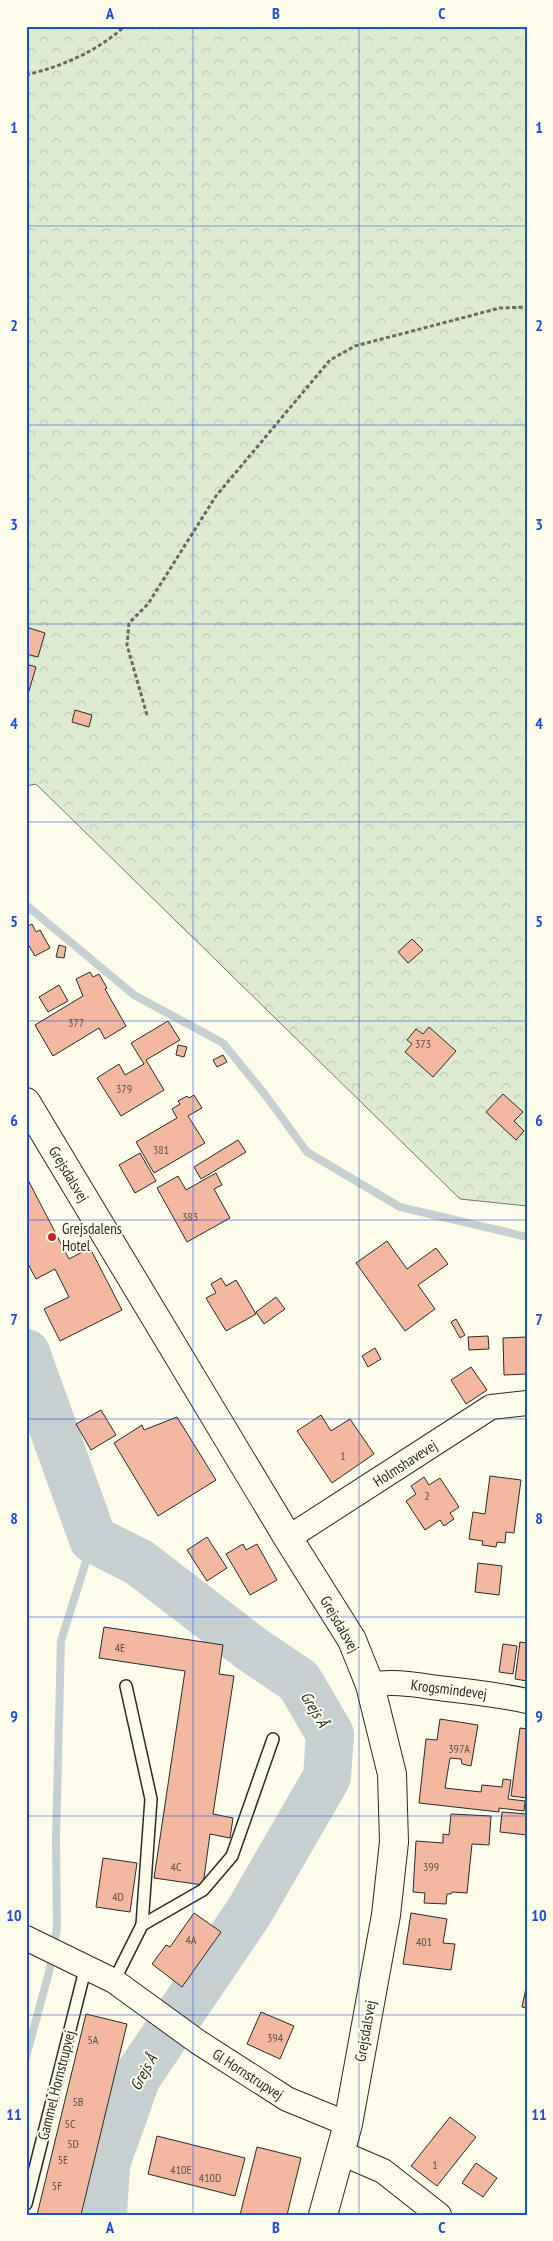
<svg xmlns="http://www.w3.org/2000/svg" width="553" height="2241" font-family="'PT Sans Narrow',sans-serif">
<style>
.forest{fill:url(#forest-crowns);stroke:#74746e}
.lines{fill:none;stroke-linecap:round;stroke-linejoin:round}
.stream{stroke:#c7d0d0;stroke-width:8}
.river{stroke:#c7d0d0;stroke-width:48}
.building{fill:#f2b8a0;stroke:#2b2b2b}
.lane-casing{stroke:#2b2b2b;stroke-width:14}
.street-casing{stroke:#2b2b2b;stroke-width:26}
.secondary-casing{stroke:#2b2b2b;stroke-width:30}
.path{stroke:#6a6964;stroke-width:3;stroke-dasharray:4 2.5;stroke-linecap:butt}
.lane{stroke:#fdfbea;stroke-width:11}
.street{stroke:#fdfbea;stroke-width:24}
.secondary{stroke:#fdfbea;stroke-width:28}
.grid{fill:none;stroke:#1d4ed8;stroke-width:1;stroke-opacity:0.55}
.poi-dot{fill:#c62828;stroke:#fdfbea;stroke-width:2}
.labels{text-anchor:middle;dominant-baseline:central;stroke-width:4;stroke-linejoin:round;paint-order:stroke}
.number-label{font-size:12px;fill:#5d4e48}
.street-label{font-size:15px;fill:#2b2b2b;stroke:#fdfbea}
.poi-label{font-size:15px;fill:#2b2b2b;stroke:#fdfbea;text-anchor:start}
.water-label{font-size:16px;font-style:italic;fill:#2b2b2b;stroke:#fdfbea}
.neatline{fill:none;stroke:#1d4ed8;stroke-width:2}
.grid-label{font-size:16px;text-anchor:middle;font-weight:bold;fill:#1d4ed8}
</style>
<defs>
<pattern id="forest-crowns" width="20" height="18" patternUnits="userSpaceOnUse" patternTransform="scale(1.25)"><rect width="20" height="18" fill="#deebd1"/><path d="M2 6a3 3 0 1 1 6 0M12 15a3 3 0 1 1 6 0" fill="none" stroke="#bfcab4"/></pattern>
</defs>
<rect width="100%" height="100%" fill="#fdfbea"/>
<polygon class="forest" points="26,26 527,26 527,1206 460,1199 36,784 26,786"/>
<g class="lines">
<g class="stream">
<polyline points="26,905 134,995 223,1043 266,1096 307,1152 400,1207 527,1237"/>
<polyline points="26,2057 49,1972 57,1928 56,1839 61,1641 93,1539"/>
</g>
<polyline class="river" points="26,1353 93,1539 140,1563 253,1650 299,1681 330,1734 327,1777 249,1912 137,2077 106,2164 103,2215"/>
</g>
<g class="building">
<polygon points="26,627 45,633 38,657 26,654"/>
<polygon points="26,664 36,667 26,701"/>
<polygon points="75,710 92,715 89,727 72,722"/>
<polygon points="32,924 36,932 40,930 50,948 35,956 26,941 26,927"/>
<polygon points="412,939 423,950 408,963 398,952"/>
<polygon points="59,945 66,947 64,958 56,957"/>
<polygon points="90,972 93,977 99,974 107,988 105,989 126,1026 105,1039 99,1028 53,1056 35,1025 83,996 76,979"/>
<polygon points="59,985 68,1001 48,1012 39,997"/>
<polygon points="168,1021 180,1040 146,1060 164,1090 121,1116 97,1078 119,1064 125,1075 144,1064 131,1043"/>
<polygon points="429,1027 456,1051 433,1077 405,1052 412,1044 407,1040 416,1029 423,1034"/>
<polygon points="178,1045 187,1047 184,1057 176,1055"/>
<polygon points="223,1055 227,1062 217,1067 213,1060"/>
<polygon points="503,1094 523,1112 514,1121 524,1131 516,1140 486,1112"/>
<polygon points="194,1095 202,1108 188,1116 205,1143 154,1173 136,1142 177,1118 172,1109 180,1104 178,1101 187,1096 189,1098"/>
<polygon points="238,1140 246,1152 201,1179 194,1167"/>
<polygon points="140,1153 156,1181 135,1193 119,1165"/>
<polygon points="216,1173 222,1185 214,1189 230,1218 187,1242 157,1188 178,1176 186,1190"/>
<polygon points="26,1176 69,1259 90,1248 122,1310 60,1341 44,1309 69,1297 55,1269 36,1279 26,1260"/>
<polygon points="387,1241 407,1269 436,1248 448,1264 418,1285 435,1309 405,1331 356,1263"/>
<polygon points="221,1278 226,1286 236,1280 256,1314 226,1331 206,1298 216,1293 211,1284"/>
<polygon points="276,1297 285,1309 264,1324 256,1312"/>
<polygon points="456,1319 465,1335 460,1338 451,1322"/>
<polygon points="488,1336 489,1349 469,1350 468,1337"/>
<polygon points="527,1337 527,1374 504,1375 503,1338"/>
<polygon points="375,1348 381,1359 368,1367 362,1356"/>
<polygon points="471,1367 487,1390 466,1404 451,1380"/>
<polygon points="101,1410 116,1435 91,1450 76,1424"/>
<polygon points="321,1415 331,1431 350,1419 374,1454 332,1483 297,1431"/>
<polygon points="177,1417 216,1480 158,1516 114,1443 142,1425 144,1430"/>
<polygon points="490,1476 521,1480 514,1533 506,1532 505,1543 497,1542 496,1547 482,1545 483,1541 469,1539 473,1512 485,1514"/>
<polygon points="424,1477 429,1485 440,1478 459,1507 450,1513 454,1519 444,1526 440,1520 425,1530 406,1501 416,1494 411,1486"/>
<polygon points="207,1537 227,1568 207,1581 187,1550"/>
<polygon points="243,1544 246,1550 257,1544 277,1580 250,1595 226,1554"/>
<polygon points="478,1563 502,1566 499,1595 475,1592"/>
<polygon points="104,1627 223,1645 219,1674 234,1676 213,1814 233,1818 230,1838 210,1834 203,1885 154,1878 185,1671 99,1658"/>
<polygon points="520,1642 527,1643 527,1681 515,1679"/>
<polygon points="503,1644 517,1646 513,1674 499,1672"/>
<polygon points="440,1719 478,1725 471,1766 462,1764 461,1759 450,1758 445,1788 481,1792 482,1785 502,1787 503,1779 511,1780 508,1799 525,1801 524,1811 499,1808 499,1812 419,1803 426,1739 437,1740"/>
<polygon points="520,1728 527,1729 527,1798 511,1796"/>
<polygon points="502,1812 527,1814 527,1835 500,1832"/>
<polygon points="451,1814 491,1816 489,1845 472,1844 467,1893 452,1892 451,1894 447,1894 446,1904 424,1903 425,1893 413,1892 416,1841 443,1843 443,1834 449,1835"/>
<polygon points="103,1858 137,1863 130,1912 96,1907"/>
<polygon points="194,1913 221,1932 182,1987 152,1964 166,1945 170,1947"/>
<polygon points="411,1913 447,1919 443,1943 455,1944 451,1970 403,1964"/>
<polygon points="526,1988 527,1989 527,2008 522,2007"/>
<polygon points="261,2012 294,2026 280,2059 247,2044"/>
<polygon points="86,2014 127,2024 81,2215 37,2215"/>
<polygon points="450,2117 476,2137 437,2186 411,2166"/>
<polygon points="157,2136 245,2158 235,2196 148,2174"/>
<polygon points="257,2147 301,2158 287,2215 240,2215"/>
<polygon points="476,2163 497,2178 483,2197 462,2183"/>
</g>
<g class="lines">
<g class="lane-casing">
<g id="lane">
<polyline points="126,1686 151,1799 142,1925"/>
<polyline points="114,1981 142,1925 203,1890 232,1856 273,1739"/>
<polyline points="26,2204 86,1966"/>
</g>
</g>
<g class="street-casing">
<g id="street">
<polyline points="288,1538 491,1407 527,1403"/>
<path d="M370 1685C395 1680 421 1686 447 1689 474 1692 500 1695 527 1701"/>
<polyline points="26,1938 114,1981 198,2042 287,2099 348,2124"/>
<polyline points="341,2153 383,2171 439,2215"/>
</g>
</g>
<g class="secondary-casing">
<polyline id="secondary" points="26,1102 288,1538 352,1640 370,1685 392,1774 394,1842 386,1915 348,2124 323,2215"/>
</g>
<g class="path">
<path d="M26 75C63 66 96 52 125 26"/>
<polyline points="147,715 127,645 129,623 148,604 216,496 330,360 355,346 500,308 527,307"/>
</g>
<use href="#lane" class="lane"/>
<use href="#street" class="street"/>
<use href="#secondary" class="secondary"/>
</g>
<path class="grid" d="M193 26V2215M359 26V2215M26 226H527M26 425H527M26 624H527M26 822H527M26 1021H527M26 1220H527M26 1419H527M26 1617H527M26 1816H527M26 2015H527"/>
<circle class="poi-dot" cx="52" cy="1237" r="5"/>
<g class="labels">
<g class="number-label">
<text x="76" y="1022">377</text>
<text x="423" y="1043">373</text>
<text x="124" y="1088">379</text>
<text x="161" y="1149">381</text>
<text x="190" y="1216">383</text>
<text x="343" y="1455">1</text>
<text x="427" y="1495">2</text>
<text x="120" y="1647">4E</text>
<text x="459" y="1748">397A</text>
<text x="176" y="1866">4C</text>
<text x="431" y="1866">399</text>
<text x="118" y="1896">4D</text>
<text x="191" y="1939">4A</text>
<text x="424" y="1941">401</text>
<text x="275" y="2037">394</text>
<text x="93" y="2039">5A</text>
<text x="78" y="2101">5B</text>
<text x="70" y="2123">5C</text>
<text x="73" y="2143">5D</text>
<text x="63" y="2159">5E</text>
<text x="435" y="2164">1</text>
<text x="181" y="2169">410E</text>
<text x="210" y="2177">410D</text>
<text x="57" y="2185">5F</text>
</g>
<g class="street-label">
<text transform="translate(69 1174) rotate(59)">Grejsdalsvej</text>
<text transform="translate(405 1463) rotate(-33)">Holmshavevej</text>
<text transform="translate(340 1624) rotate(60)">Grejsdalsvej</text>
<text transform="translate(449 1689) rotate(7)">Krogsmindevej</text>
<text transform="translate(365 2031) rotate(-80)">Grejsdalsvej</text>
<text transform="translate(248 2074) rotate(33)">Gl Hornstrupvej</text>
<text transform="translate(56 2085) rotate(-76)">Gammel Hornstrupvej</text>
</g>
<g class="poi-label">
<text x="62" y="1228">Grejsdalens<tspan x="62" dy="17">Hotel</tspan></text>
</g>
<g class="water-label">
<text transform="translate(315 1709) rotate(59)">Grejs Å</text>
<text transform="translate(143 2072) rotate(-61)">Grejs Å</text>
</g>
</g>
<rect width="553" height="2241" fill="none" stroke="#fdfbea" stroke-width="55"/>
<rect x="28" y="28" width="498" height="2186" class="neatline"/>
<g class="grid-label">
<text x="110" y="19">A</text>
<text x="276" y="19">B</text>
<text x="442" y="19">C</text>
<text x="14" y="133">1</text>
<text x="539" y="133">1</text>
<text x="14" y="331">2</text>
<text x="539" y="331">2</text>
<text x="14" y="530">3</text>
<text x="539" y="530">3</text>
<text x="14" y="729">4</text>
<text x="539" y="729">4</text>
<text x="14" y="927">5</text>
<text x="539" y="927">5</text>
<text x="14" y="1126">6</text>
<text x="539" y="1126">6</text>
<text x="14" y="1325">7</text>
<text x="539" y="1325">7</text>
<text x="14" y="1524">8</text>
<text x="539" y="1524">8</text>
<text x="14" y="1722">9</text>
<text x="539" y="1722">9</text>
<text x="14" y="1921">10</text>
<text x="539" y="1921">10</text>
<text x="14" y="2120">11</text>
<text x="539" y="2120">11</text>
<text x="110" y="2233">A</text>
<text x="276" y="2233">B</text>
<text x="442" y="2233">C</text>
</g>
</svg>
